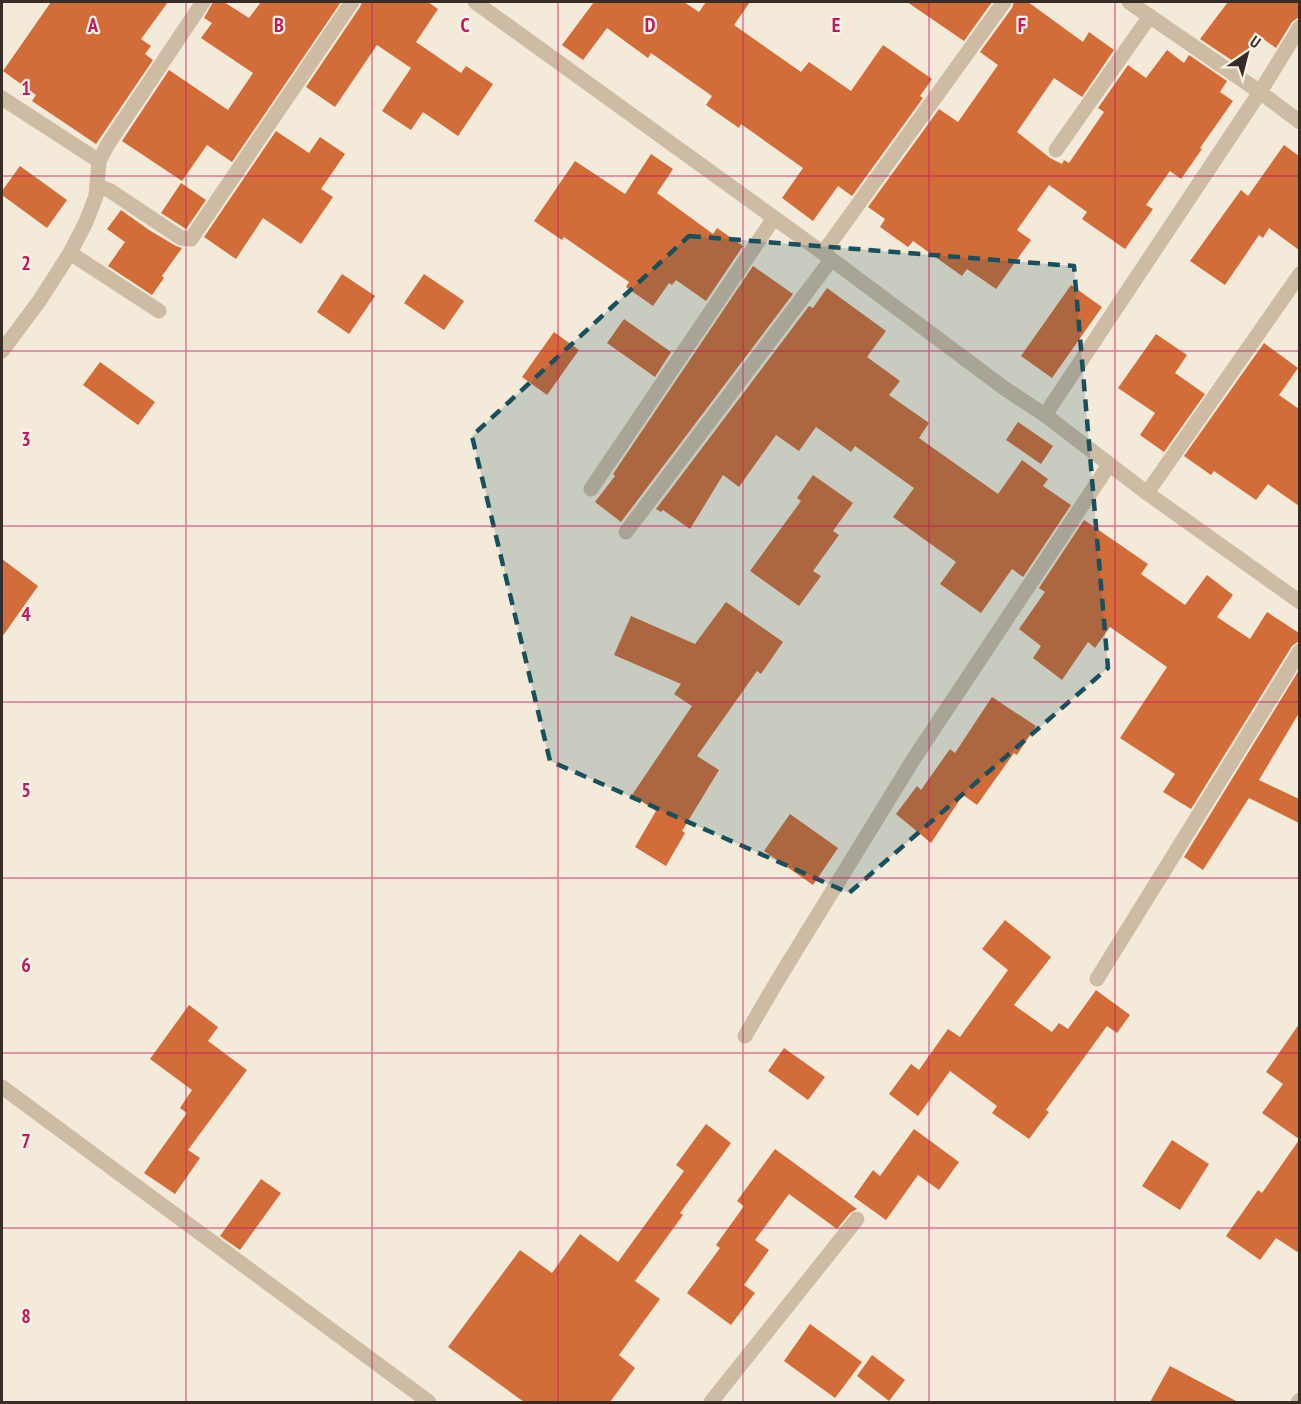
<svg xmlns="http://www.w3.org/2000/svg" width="1301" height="1404" font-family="'PT Sans Narrow',sans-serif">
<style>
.building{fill:#d26d39}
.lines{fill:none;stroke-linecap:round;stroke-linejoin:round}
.street{stroke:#cdbba4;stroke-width:15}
.marked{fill:#18515d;fill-opacity:0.2;stroke:#18515d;stroke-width:4.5;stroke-dasharray:12 8;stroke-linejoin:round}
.grid{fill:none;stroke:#c2185b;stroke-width:1.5;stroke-opacity:0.55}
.grid-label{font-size:20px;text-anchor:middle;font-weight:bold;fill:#c2185b;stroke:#fbf3e6;stroke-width:4.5;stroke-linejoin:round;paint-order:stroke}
</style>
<rect width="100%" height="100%" fill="#f4ead9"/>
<g class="building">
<polygon points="51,2 168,2 141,39 151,46 145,54 153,60 96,144 32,101 36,95 3,71"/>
<polygon points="213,2 224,2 249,18 261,2 341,2 232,162 207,145 182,181 122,141 169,70 228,110 253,73 201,38 212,23 204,18"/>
<polygon points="362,2 428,2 438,9 416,42 461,73 466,66 493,84 458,136 423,112 411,130 382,111 411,68 377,45 335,107 306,87 360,7"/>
<polygon points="594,2 684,2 699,12 706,2 750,2 734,25 801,72 809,62 851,91 883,45 932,79 920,96 923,98 852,196 838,186 813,221 782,198 803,168 741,124 739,128 706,105 712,96 651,53 648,58 607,28 583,60 562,45"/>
<polygon points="907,2 992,2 964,41"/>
<polygon points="1014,2 1028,2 1083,42 1089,32 1114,50 1082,97 1054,78 1017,132 1050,158 1062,164 1064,160 1069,163 1104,112 1098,108 1128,65 1146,78 1167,50 1184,63 1189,55 1227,81 1220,92 1233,101 1200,148 1202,149 1181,179 1170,171 1146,205 1153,209 1125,249 1082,219 1087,212 1049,185 1017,230 1031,240 996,289 967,269 962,276 913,241 908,247 880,227 885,219 868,207 939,109 958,122 998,65 980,52 1012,8"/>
<polygon points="1228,2 1299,2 1299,17 1292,22 1276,48 1259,36 1239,65 1200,39"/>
<polygon points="276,131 309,153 320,137 345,154 321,189 333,197 301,244 263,218 236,259 204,237"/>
<polygon points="1284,145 1299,156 1299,250 1269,228 1263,238 1259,235 1225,285 1190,261 1241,190 1248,196"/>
<polygon points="651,154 673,169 657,193 713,234 717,228 743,246 706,301 676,280 672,285 669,283 653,306 626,287 629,282 564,237 562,240 534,221 575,161 625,194"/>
<polygon points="20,166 67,200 47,228 2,195 2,191"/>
<polygon points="181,183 206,200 186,229 161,213"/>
<polygon points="121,210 149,230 176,246 182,248 162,276 164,278 152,295 108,266 125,242 107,229"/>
<polygon points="753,266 793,294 621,522 595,502 615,476 613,474"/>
<polygon points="342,274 375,296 349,334 317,312"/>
<polygon points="424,274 464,301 444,330 404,303"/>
<polygon points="1071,285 1102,307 1052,378 1021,356"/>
<polygon points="827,288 886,331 867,357 900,381 889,395 929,423 919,438 998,494 1022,460 1048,479 1043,486 1071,505 1023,577 1012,569 981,613 940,584 956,562 893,517 914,488 855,446 851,452 816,427 799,451 776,435 739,487 723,475 690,529 663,510 661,512 656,509 809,306 813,308"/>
<polygon points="624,319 671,352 655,377 607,343"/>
<polygon points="554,332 579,350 547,395 522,377"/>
<polygon points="1156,334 1187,355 1175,373 1205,394 1164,452 1140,435 1155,413 1118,388"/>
<polygon points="1264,343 1298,368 1279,395 1299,409 1299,506 1268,484 1256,500 1214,471 1211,475 1184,456"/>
<polygon points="100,362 155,402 138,425 83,385"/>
<polygon points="1018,422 1053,446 1041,464 1006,440"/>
<polygon points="813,475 853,503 833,531 839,535 813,571 821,576 799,606 750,571 801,501 797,498"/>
<polygon points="1084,520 1148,564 1141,574 1185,605 1207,575 1233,595 1217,617 1250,639 1267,612 1299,633 1299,641 1292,646 1191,809 1163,792 1175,774 1120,738 1167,667 1110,627 1095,648 1088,642 1062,680 1033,658 1041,646 1019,629 1045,592 1039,588"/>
<polygon points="2,559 38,586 2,637"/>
<polygon points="726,602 783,642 761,674 757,671 697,756 719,770 682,831 685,833 666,866 635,847 656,811 632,795 692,706 674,694 681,684 614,655 631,616 695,644"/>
<polygon points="1299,670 1299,713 1259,780 1299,799 1299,823 1249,798 1203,870 1184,857"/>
<polygon points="992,697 1036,726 1017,755 1014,753 977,805 963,795 931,843 896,814 917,786 921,790 950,749 955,753"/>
<polygon points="790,814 838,848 813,885 764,851"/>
<polygon points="1005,920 1051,957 1014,1005 1052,1032 1059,1023 1068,1029 1096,990 1130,1015 1117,1033 1107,1026 1046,1110 1049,1112 1029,1139 992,1113 997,1106 950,1071 918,1116 889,1094 911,1064 919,1070 948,1029 960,1037 1008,970 982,949"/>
<polygon points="189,1005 218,1027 208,1041 247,1070 188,1150 200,1158 175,1194 144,1173 187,1113 180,1108 192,1090 150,1059"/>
<polygon points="1299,1024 1299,1139 1262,1113 1283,1084 1266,1072"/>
<polygon points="784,1048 825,1077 808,1100 768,1071"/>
<polygon points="706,1124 731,1143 680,1213 683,1215 635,1281 660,1299 619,1355 635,1368 610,1402 524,1402 448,1347 520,1250 552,1273 580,1234 618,1262 684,1171 676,1165"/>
<polygon points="914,1129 959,1162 939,1190 918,1175 886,1220 854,1197 873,1170 880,1176"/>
<polygon points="1172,1140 1209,1164 1180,1210 1142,1186"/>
<polygon points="1299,1140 1299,1253 1276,1238 1260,1260 1226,1236 1258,1190 1262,1193"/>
<polygon points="775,1149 857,1209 850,1213 837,1229 789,1194 755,1240 769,1250 744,1285 755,1293 731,1325 687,1293 720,1248 716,1245 744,1206 737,1201"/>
<polygon points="261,1179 281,1193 240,1250 220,1236"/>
<polygon points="810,1324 862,1362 835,1398 784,1361"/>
<polygon points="872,1355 905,1380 889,1401 857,1376"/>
<polygon points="1170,1366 1238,1402 1150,1402"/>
</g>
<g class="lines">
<g class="street">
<polyline points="475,2 823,253 1004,388 1045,415 1147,493 1300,602"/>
<polyline points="1129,2 1260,92 1300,122"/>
<polyline points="2,98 99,161"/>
<polyline points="1056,150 1150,16"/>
<polyline points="97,186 109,190 181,238 191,239 352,2"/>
<polyline points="70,253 159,311"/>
<polyline points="823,253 1004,2"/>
<polyline points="2,351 40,300 70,253 86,222 96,196 99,161 108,144 203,2"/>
<polyline points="1045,415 1260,92 1300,27"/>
<polyline points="591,489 774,218"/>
<polyline points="1147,493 1300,274"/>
<polyline points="626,532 831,260"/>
<polyline points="1097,979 1300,651"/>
<polyline points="745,1036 779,978 913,760 1109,465"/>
<polyline points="2,1087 429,1402"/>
<polyline points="711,1402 857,1219"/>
<polyline points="1298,1402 1300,1400"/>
</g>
</g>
<path class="marked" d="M689 236 1074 266 1108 668 849 893 550 761 472 436Z"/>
<path class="grid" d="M186 2V1402M372 2V1402M558 2V1402M743 2V1402M929 2V1402M1115 2V1402M2 176H1300M2 351H1300M2 526H1300M2 702H1300M2 878H1300M2 1053H1300M2 1228H1300"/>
<g class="grid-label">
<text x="93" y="32">A</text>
<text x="279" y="32">B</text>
<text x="465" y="32">C</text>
<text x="650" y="32">D</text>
<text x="836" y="32">E</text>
<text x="1022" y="32">F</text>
<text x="26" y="95">1</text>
<text x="26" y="270">2</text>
<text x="26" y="446">3</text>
<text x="26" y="621">4</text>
<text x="26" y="797">5</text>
<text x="26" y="972">6</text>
<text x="26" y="1148">7</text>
<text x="26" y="1323">8</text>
</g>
<rect width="1301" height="1404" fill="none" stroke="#372d26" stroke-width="6"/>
<g transform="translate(1247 54) rotate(35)" stroke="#fbf3e6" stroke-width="4.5" paint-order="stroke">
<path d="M0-4.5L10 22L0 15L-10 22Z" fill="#372d26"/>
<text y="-9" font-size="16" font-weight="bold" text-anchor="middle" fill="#372d26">U</text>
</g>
</svg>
